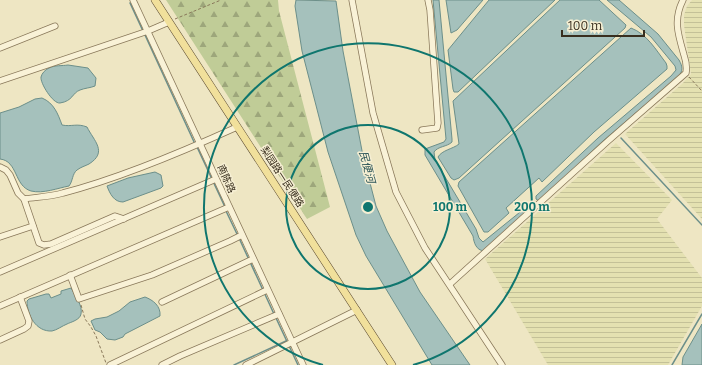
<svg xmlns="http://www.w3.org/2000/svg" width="702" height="365" font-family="Bitter,'Noto Sans SC',serif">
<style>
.farmland{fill:url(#farmland-rules)}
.forest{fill:url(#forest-firs)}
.water{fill:#a5c1bc;stroke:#6c8f8a}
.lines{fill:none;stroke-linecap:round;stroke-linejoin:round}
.stream{stroke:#6c8f8a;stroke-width:1.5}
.minor-casing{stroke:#89785a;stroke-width:7}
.major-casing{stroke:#56452e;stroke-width:8}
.path{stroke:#89785a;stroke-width:1;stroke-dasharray:3 2;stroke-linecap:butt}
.minor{stroke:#f9f2d7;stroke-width:5.5}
.major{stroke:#f1e09b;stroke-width:7}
.ring{fill:none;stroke:#0f766e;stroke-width:2}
.labels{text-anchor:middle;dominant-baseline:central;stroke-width:3;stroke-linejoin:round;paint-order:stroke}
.street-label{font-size:10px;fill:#382e1e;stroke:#f6efd3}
.water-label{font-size:11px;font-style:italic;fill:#2d5658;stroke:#f6efd3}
.centre{fill:#0f766e;stroke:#f6efd3;stroke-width:2}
.ring-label{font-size:12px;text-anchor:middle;font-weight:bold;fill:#0f766e;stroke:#f6efd3;stroke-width:3;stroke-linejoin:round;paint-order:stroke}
</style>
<defs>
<pattern id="farmland-rules" width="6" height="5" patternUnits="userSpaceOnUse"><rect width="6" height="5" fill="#e4e1b1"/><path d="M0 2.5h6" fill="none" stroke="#c4c198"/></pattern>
<pattern id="forest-firs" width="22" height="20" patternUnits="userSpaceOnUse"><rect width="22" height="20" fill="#c0cc97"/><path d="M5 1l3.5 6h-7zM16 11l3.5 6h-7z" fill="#9da67b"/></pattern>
</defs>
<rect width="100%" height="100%" fill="#eee6c3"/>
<g class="farmland">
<polygon points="692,0 702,0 702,219 625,134 683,83 691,74 684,25 684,15 687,6"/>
<polygon points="616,143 672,200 657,219 702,278 702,306 668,365 548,365 485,259"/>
</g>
<polygon class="forest" points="166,0 278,0 279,11 330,207 307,219"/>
<g class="water">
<polygon points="296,0 336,1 343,51 363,156 376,206 387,231 420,292 470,365 432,365 366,256 356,235 328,152 302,51 295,6"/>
<path d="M433 0H439L452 139V142C447 147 438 146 434 152L435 160 476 229 479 238 483 242 530 204H532L533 207 484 251C476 250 474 243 473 236L425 155V149L444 142 446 139Z"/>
<polygon points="446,0 483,0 457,30 451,33"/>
<polygon points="489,0 555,0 458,92 454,92 453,89 448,50"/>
<path d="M560 0H599L626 25 625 28 459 178 454 180 451 178 438 157C442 150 453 149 459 144L453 101Z"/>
<path d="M607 0H619L658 34 679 60C683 67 683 71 678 77L604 140 539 201 536 199V196L598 138 671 76 676 70 675 66 651 37Z"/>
<path d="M631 28C647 34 656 50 666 63L667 66V69L594 132 542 182 539 178 506 208 509 213 488 232H484L458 186 459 182Z"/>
<path d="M68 65 88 68 96 78 95 86C90 88 85 88 80 90 72 93 73 101 60 103 53 104 40 83 41 77 42 73 45 70 49 68 55 65 62 66 68 65Z"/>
<path d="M42 98C54 103 58 114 62 125 71 127 77 123 87 127 94 141 108 152 89 164 85 166 81 167 77 170 72 174 73 181 69 186 58 188 43 194 31 191 14 186 18 161 0 159V113L19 107 35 99Z"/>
<path d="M155 172 161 175 163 186 161 188 123 202C114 202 110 194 107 186L128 178Z"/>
<path d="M71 288C75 295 83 306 81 314 80 320 71 322 67 324 62 326 57 330 52 331 36 332 27 315 27 301L29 299 46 294H49L51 298 61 294V291Z"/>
<path d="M145 297C153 300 161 306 160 316L125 334 123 337 115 340 107 339 100 332 95 330 91 321 95 319 107 317 119 311 130 302Z"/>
<polygon points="702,324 702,365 682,365 683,357"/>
</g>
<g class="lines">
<g class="stream">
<polyline points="130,3 143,31"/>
<polyline points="145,35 195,144"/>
<polyline points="621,138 702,225"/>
<polyline points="197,147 225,207"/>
<polyline points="226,211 237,234"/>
<polyline points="239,238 274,314"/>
<polyline points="276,318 298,365"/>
<polyline points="234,365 286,341"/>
<polyline points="672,365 702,314"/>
</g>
<g class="minor-casing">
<g id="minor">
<polyline points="133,0 303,365"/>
<polyline points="352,0 373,113 396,192 425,248 502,365"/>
<polyline points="0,48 55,26"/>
<polyline points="0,81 148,31 169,22"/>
<polyline points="422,130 437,128 438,123 430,10 428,0"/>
<polyline points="0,167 6,170 10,175 18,193 24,199 39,243 44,245 51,244 115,216 124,219"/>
<path d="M24 199C36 197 50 197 63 193 121 178 182 152 237 127"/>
<polyline points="0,237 33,226"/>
<polyline points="0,272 216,179"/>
<polyline points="70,275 79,299 152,275 230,241 242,235"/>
<path d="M450 284 608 141 686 73C687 67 686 61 684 55 678 34 673 20 683 0"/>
<polyline points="162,302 253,259"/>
<polyline points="0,306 229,207"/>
<polyline points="0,340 24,329 28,326 29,321 20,297"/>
<polyline points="110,365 267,290"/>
<polyline points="162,365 180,356 279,314"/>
<polyline points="246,365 357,310"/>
</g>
</g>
<g class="major-casing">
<polyline id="major" points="155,0 392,365"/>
</g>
<g class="path">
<polyline points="175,19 221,0"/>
<polyline points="689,77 702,91"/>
<polyline points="81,305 85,319 91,327 96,336 106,363"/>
</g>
<use href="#minor" class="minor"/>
<use href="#major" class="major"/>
</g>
<g class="ring">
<circle cx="368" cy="207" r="82"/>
<path d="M323 365A164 164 0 1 1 413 365"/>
</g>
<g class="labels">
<g class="street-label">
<text transform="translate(282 177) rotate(57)">梨园路一民便路</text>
<text transform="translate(226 179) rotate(66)">南陈路</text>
</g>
<g class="water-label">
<text transform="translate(367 167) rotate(75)">民便河</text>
</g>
</g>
<circle cx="368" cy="207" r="6" class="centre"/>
<g class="ring-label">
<text x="450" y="211">100 m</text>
<text x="532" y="211">200 m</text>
</g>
<path d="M562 30v6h82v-6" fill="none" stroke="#382e1e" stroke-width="2"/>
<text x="568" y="30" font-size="12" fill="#382e1e" stroke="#f6efd3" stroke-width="3" paint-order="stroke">100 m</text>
</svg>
